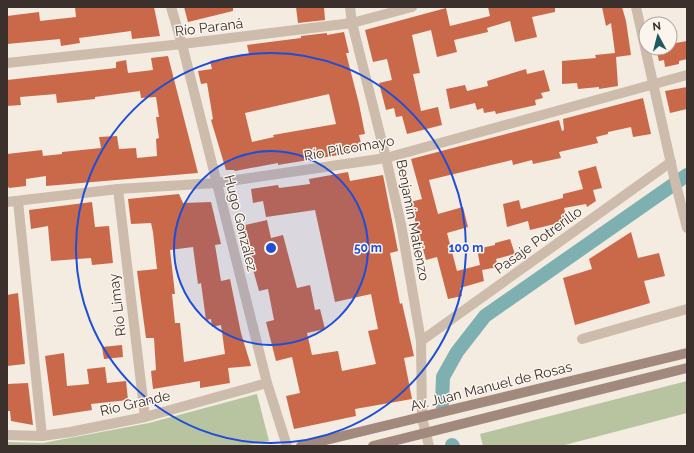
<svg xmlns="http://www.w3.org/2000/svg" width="694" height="453" font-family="Raleway,sans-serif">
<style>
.green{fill:#b8c4a0}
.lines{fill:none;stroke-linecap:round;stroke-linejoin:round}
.canal{stroke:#7eb0b2;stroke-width:14}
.building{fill:#c9694a;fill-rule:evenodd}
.minor{stroke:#cdbbac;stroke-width:10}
.tertiary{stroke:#cdbbac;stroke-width:10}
.secondary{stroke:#a18a7d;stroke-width:10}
.ring{fill:none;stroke:#1d4ed8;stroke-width:2}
.labels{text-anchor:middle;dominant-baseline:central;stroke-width:3;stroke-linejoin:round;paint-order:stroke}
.street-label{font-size:14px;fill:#3b302b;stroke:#fbf5ee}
.centre{fill:#1d4ed8;stroke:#fbf5ee;stroke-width:2}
.ring-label{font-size:12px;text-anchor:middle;font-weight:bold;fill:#1d4ed8;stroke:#fbf5ee;stroke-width:3;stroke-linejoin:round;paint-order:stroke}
</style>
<rect width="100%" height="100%" fill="#f4ebe1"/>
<g class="green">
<polygon points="687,381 687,413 561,446 483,446 480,434"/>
<polygon points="257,394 269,441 243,446 7,446 7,442 43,443 149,423"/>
</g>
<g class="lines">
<g class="canal">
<polyline points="442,404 443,377 457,352 485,316 687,175"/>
<polyline points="452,445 453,446"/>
</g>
</g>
<g class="building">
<polygon points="75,7 154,7 160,36 132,39 131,31 79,38 80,43 61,46 60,39 7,44 7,16 39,12 40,21 76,17"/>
<polygon points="184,7 233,7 233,11 188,22"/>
<polygon points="296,7 324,7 325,20 298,23"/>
<polygon points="488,7 555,7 555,12 532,17 537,37 515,42 510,21 487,28 488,32 454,40 457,52 437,57 431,30 412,35 420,73 413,74 421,111 438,107 442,125 407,134 402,116 396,117 394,108 386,110 379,83 392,80 387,59 373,62 365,30 446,8 450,26 490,16"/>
<polygon points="602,7 622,7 626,21 631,55 616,57 618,86 599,89 599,87 578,89 577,83 562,84 562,61 596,58 595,55 615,53 611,23 606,26"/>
<path d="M344 32 349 53H346L359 104 365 134 359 135 362 148 347 151V153L345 154 278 165V163L235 171 234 170H226L211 120 213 119 207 83 201 84 198 71 212 69 210 61 249 54 247 45 301 38V36L327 33V35ZM329 94 336 124 273 135 274 137 252 142 245 113Z"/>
<polygon points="687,41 687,59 679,61 679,64 665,67 664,60 659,61 656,48 670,48 670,44"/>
<polygon points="168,56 198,173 46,186 46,176 26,179 26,186 9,188 7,185 7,154 42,150 43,156 62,154 62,152 101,148 99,137 117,136 119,149 136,148 137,158 157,156 156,139 159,138 156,117 159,117 156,97 141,98 140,91 95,97 95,99 57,103 56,94 20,97 21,105 7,106 7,80 116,68 116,62 126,60 128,73 153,70 151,58"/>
<polygon points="526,69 527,74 544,70 550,91 541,93 543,98 535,100 536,105 496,114 495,111 484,113 483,108 477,110 475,103 450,109 446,89 465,85 467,91 488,86 487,81"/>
<polygon points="687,87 687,109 670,113 665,91"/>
<polygon points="643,98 651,134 633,137 631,127 608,132 608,134 596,137 598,143 559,152 561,158 533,164 532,160 513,165 512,160 429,180 438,214 463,207 468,227 447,233 457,271 480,265 477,249 495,245 495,243 510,239 515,254 496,259 498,267 482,270 484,281 460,288 462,296 448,299 437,257 426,260 410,202 422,199 411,159 559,120 562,131 564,130 563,119"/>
<polygon points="596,166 602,188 593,190 596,201 587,207 586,204 564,208 567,221 530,230 528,221 507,227 503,204 519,200 521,209 563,198 563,194 583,189 578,171"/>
<polygon points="348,172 350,181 383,175 398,251 390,253 400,304 402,303 414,356 404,358 412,399 355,409 356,416 294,429 286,396 300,393 292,357 276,361 266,322 274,320 268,289 259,291 241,226 267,220 271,238 283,235 297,288 310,285 315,310 320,309 325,329 307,333 312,355 338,351 342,371 376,364 368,331 378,329 371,294 335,302 315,210 266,217 263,201 253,203 251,189 278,185 279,188 310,184 309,179"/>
<path d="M179 194 183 203 211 202 221 244 215 245 221 281 230 279 241 333 251 366 228 368 230 383 200 388V381L153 389 151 371 156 370 154 338H146L137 271 157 269 153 232 151 223 131 224 128 199ZM193 247 198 284 201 283 206 320 211 319 212 327 221 325 225 354 184 362 180 323H175L172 294H175L170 250Z"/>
<polygon points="92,202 95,227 109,226 113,263 92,265 91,258 51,261 48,226 31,229 29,210"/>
<polygon points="631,232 638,258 659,253 665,276 644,281 650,303 575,325 563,278 592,269 589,259"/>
<polygon points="18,293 25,364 7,366 7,295"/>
<polygon points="122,345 123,357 104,359 102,347"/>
<polygon points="64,353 67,386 89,384 87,369 105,367 107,383 126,381 128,400 91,404 92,410 53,416 45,356"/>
<polygon points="28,383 33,425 11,421 10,411 7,411 7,384"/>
</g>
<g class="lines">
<g class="minor">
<polyline points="171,7 182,44 267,383 287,446"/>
<polyline points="350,7 352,23 386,158 401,224 421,341 422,418"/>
<polyline points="636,7 674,177 687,228"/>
<polyline points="7,63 182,44 352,23 412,7"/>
<polyline points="118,189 145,417"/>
<polyline points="18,201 42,436"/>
<polyline points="7,202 118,189 216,183 386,158 687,75"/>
<polyline points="582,339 687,309"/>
<polyline points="421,341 671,162"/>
<polyline points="7,435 42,436 70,432 145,417 267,383"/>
</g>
<polyline class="tertiary" points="422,418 429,446"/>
<g class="secondary">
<polyline points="301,446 687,353"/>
<polyline points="373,446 687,368"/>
</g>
</g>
<circle cx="271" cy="248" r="97" fill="#1d4ed8" fill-opacity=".12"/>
<g class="ring">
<circle cx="271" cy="248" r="97"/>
<circle cx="271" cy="248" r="195"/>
</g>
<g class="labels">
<g class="street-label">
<text transform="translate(209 27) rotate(-7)">Río Paraná</text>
<text transform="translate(349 148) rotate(-10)">Río Pilcomayo</text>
<text transform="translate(413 220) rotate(79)">Benjamín Matienzo</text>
<text transform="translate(241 223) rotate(76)">Hugo González</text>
<text transform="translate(538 240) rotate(-36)">Pasaje Potrerillo</text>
<text transform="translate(117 305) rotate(-97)">Río Limay</text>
<text transform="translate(491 386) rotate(-14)">Av. Juan Manuel de Rosas</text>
<text transform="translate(135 403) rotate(-13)">Río Grande</text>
</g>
</g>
<circle cx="271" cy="248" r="6" class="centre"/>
<g class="ring-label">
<text x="368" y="252">50 m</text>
<text x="466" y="252">100 m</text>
</g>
<rect width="694" height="453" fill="none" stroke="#3b302b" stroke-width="16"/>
<g transform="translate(658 36) rotate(353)"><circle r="19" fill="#fbf5ee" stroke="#aea6a0"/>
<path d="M0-3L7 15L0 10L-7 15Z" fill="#1e5a5f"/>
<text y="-6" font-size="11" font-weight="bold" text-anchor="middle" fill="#3b302b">N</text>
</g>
</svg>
